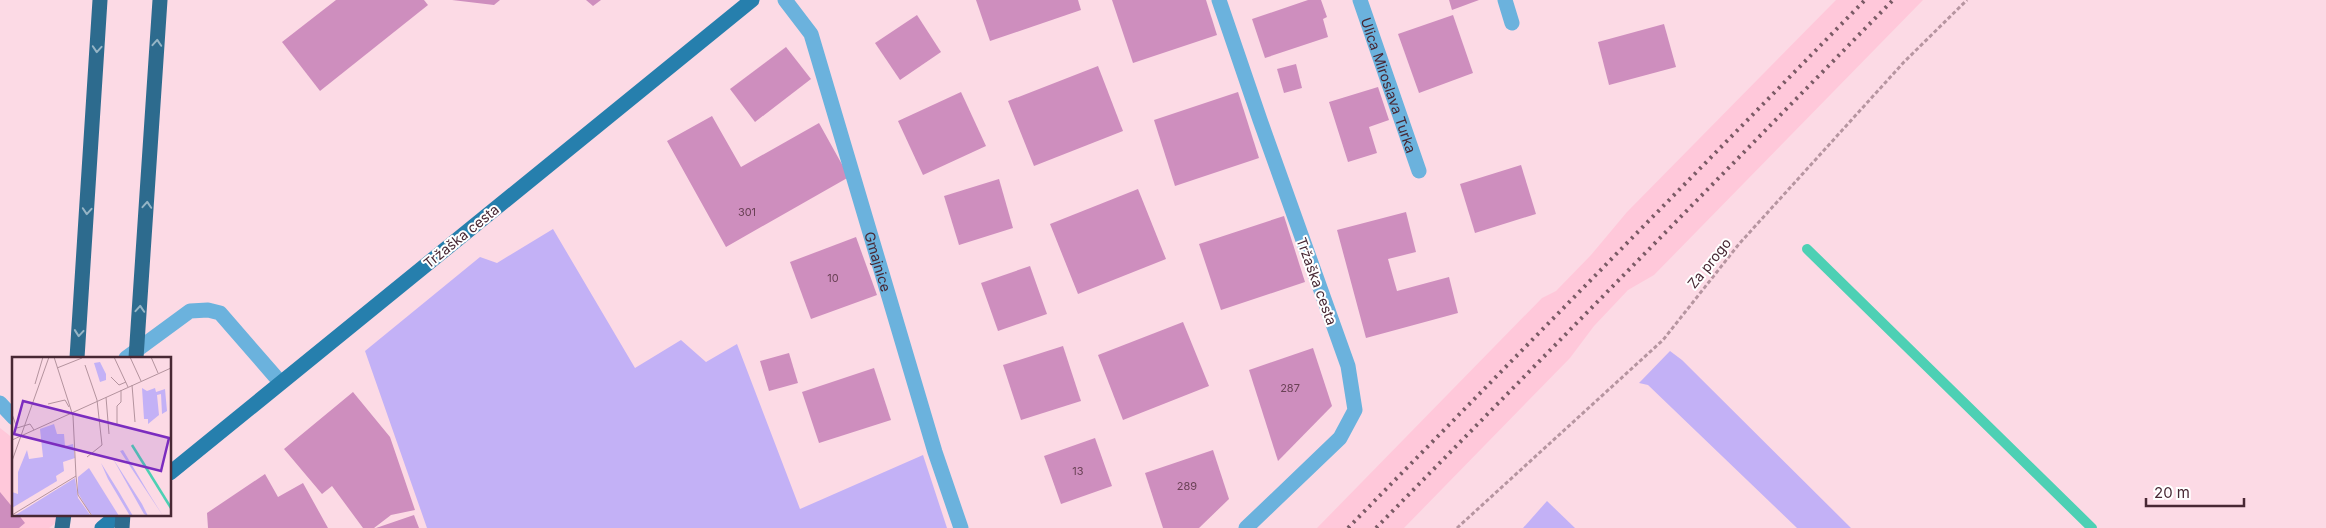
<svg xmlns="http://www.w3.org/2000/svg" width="2326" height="528" font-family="Inter,sans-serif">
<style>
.built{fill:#ffc8da}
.green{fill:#c3b1f6}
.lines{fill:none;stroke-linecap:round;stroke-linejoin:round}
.stream{stroke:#4dd0b4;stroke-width:10}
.building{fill:#ce8ebe}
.path{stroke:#b695a0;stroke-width:3;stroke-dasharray:4 2.5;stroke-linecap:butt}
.minor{stroke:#6bb2dd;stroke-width:15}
.major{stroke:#267fad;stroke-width:15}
.highway{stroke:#2d6b8e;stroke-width:15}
.rail{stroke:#7a5a65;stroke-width:4;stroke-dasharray:2.5 5;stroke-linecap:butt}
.oneway{stroke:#96b5c6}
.labels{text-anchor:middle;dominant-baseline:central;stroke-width:4;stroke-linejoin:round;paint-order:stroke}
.number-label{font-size:11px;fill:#6a4256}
.street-label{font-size:14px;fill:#482834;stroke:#fff}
.inset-river{fill:none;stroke:#4dd0b4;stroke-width:2.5}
.inset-road{fill:none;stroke:#b4939e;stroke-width:1}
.view{fill:#7b2cbf;fill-opacity:0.15;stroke:#7b2cbf;stroke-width:2.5}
.inset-edge{fill:none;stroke:#482834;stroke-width:2.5}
</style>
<rect width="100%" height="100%" fill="#fcdae5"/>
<g class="built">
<polygon points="1836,0 1923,0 1654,275 1628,290 1594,326 1570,358 1404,528 1317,528 1542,298 1556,291 1591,255 1627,212"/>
<polygon points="0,428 14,439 14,514 68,514 49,528 0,528"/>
</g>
<g class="green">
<polygon points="553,229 635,368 681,340 706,362 737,344 800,509 923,455 947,528 427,528 365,351 480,257 497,263"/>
<polygon points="1670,351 1682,360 1851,528 1797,528 1648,385 1639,383"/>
<polygon points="1547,501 1575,528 1523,528"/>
</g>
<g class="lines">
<polyline class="stream" points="1807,249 2092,528"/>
</g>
<g class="building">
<polygon points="336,0 424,0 428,5 320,91 282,42"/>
<polygon points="452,0 500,0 494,5"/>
<polygon points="586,0 601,0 593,6"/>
<polygon points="976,0 1078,0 1081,10 990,41"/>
<polygon points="1112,0 1206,0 1217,35 1133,63"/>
<polygon points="1308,0 1321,0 1327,17 1323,19 1328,37 1265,58 1252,19"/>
<polygon points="1449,0 1479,0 1452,10"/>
<polygon points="917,15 941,52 900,80 875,43"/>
<polygon points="1453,15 1473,73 1419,93 1398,34"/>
<polygon points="1664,24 1676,67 1609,85 1598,42"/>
<polygon points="786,47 811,79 755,122 730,89"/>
<polygon points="1296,64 1302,88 1284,93 1277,69"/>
<polygon points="1098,66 1123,131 1034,166 1008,101"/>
<polygon points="1378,87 1389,120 1369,127 1377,153 1348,162 1329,102"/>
<polygon points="961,92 986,146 923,175 898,121"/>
<polygon points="1238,92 1259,158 1175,186 1154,120"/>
<polygon points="712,116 741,167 819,123 849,177 726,247 667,141"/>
<polygon points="1521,165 1536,214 1475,233 1460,184"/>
<polygon points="999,179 1013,228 959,245 944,196"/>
<polygon points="1138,189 1166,259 1078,294 1050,224"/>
<polygon points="1406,212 1416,252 1388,259 1397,291 1449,277 1458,313 1366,338 1337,230"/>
<polygon points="1284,216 1305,282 1221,310 1199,244"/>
<polygon points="856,237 877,295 811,319 790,262"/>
<polygon points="1030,266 1047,314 998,331 981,283"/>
<polygon points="1183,322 1209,386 1123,420 1098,355"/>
<polygon points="1063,346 1081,401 1021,420 1003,365"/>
<polygon points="1313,348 1332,406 1278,461 1249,370"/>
<polygon points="789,353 798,383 769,391 760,361"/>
<polygon points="874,368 891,420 819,443 802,392"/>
<polygon points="353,392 390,437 415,510 391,515 374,528 363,528 332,486 322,494 284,449"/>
<polygon points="1095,438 1112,486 1061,504 1044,456"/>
<polygon points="1213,450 1229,499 1199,528 1163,528 1145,473"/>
<polygon points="265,474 278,497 303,483 328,528 208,528 207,513"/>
<polygon points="0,492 14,509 14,514 18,514 25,523 19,528 0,528"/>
<polygon points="414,515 419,528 376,528"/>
</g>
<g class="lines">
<polyline class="path" points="1457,528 1663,340 1739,244 1904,62 1967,0"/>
<g class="minor">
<path id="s1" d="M785 0 811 34 935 452 961 528"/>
<polyline points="1219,0 1260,120 1348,366 1355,410 1340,438 1246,528"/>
<path id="s2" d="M1360 0 1419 171"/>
<polyline points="1505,0 1512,23"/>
<polyline points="126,358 190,311 208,310 220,313 280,382"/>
<polyline points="0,403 14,418"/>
</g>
<g class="major">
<polyline points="170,473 752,0"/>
<polyline points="102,528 119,514"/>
</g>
<g class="highway">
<polyline points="77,358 100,0"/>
<polyline points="136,358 160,0"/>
<polyline points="62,528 64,514"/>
<polyline points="122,528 123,514"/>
</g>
<g class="rail">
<polyline points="1348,528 1865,0"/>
<polyline points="1376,528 1893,0"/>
</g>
</g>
<defs><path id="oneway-chevron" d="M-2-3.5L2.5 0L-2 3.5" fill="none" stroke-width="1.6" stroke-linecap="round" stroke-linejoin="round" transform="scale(1.25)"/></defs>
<g class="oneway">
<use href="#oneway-chevron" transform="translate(157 43) rotate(-86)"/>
<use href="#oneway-chevron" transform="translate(97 49) rotate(94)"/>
<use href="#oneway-chevron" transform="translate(147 205) rotate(-86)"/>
<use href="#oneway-chevron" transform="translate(87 211) rotate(94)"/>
<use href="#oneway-chevron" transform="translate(140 309) rotate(-86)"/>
<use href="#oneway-chevron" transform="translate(79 333) rotate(95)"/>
</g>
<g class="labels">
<g class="number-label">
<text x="747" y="212">301</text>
<text x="833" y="278">10</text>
<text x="1290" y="388">287</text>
<text x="1078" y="471">13</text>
<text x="1187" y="486">289</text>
</g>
<g class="street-label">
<text stroke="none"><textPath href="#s2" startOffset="90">Ulica Miroslava Turka</textPath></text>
<text transform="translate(461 236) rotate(-39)">Tržaška cesta</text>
<text stroke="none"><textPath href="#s1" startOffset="280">Gmajnice</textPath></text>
<text transform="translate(1709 263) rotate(-51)">Za progo</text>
<text transform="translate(1317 281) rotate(70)">Tržaška cesta</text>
</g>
</g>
<g transform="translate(12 357)">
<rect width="159" height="159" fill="#fcdae5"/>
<path d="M88 5 94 17V23L88 25 82 6ZM130 31 135 34 143 31 144 35 153 32 155 54 150 57 149 37 145 38 147 58 136 67V62H132ZM42 67 45 77H52L53 89 61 87 63 101 51 105 52 114 44 119 45 124 0 151V135L6 137V115L15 93 17 102 31 100 28 72ZM111 93 136 135 151 159 108 94ZM100 100 130 147 136 159 132 157ZM89 106 107 135 121 159H118L96 122ZM77 111 107 159H81L76 153 66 136V120ZM63 121 66 141 79 159H2Z" fill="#c3b1f6"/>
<path class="inset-river" d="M120 88 159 151"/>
<path class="inset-road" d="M102 0 116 30M118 0 129 24M139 0 146 16M73 8 85 43 90 88 75 100M45 11 70 1M99 20 107 28 114 25M23 27 31 0M120 28 123 65M94 40 97 77M36 47 53 43 57 50M0 57 5 71 18 67 22 73M105 69V49L109 45V33M0 83 159 11M0 104 37 0M64 119 66 138 80 159M0 158 64 119 61 59 42 0"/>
<path class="view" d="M11 44 157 81 149 114 2 77Z"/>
<rect width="159" height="159" class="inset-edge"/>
</g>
<path d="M2146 498v8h98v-8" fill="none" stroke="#482834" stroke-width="2.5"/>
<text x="2154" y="498" font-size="15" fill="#482834" stroke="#ffffff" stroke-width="4" paint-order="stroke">20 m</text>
</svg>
